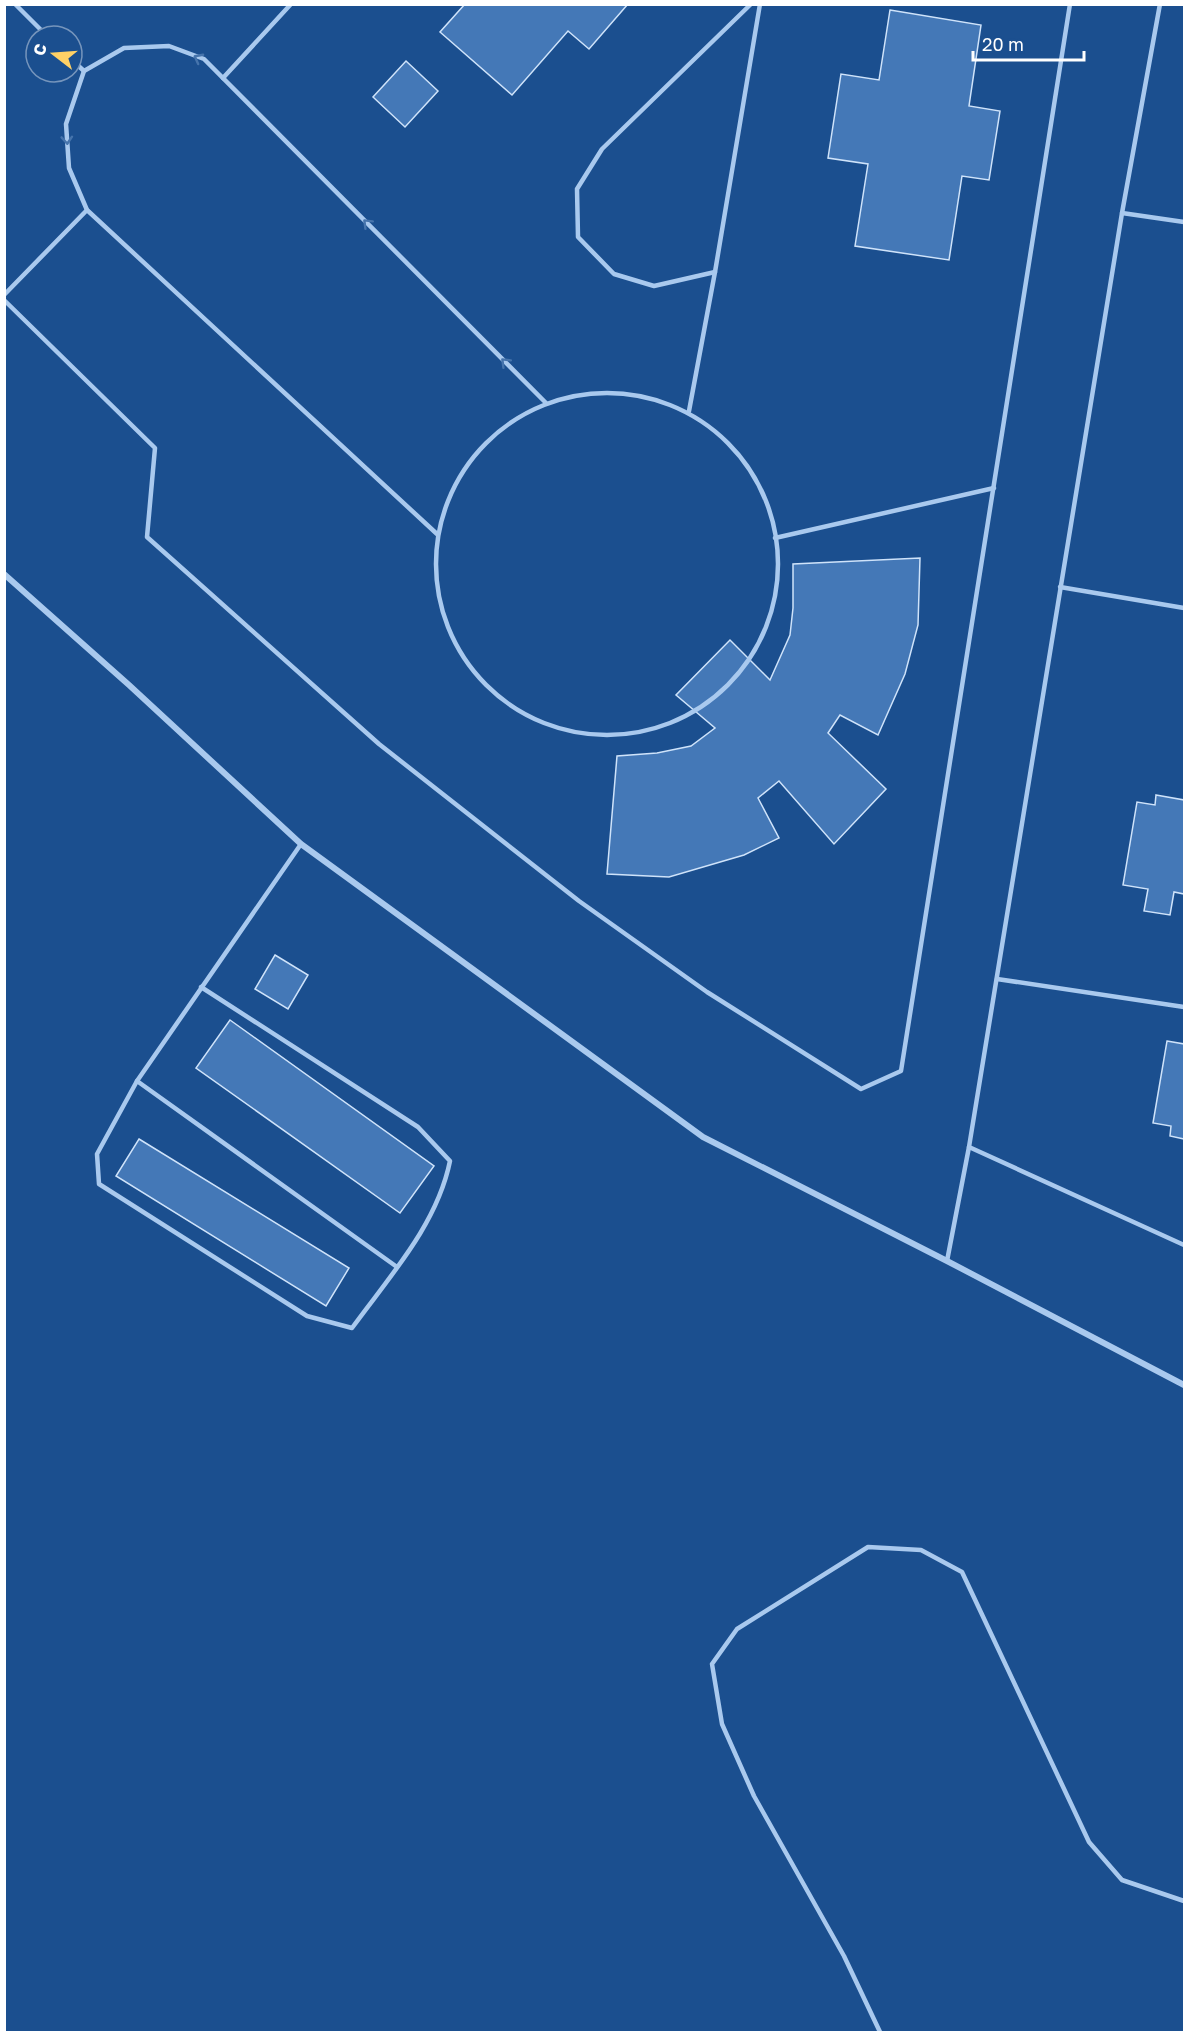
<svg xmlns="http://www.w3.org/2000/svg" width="1189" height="2037" font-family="'Golos Text',sans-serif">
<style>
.building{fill:#4478b7;stroke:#cfe3fa;stroke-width:1.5}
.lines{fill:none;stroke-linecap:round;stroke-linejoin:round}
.service{stroke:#a9c9ee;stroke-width:4.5}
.minor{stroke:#a9c9ee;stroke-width:6}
.oneway{stroke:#4674ac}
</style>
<rect width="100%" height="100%" fill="#1b4f8f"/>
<g class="building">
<polygon points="465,4 628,4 589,49 568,31 512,95 440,32"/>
<polygon points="890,10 981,25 969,106 1000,111 989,180 962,176 949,260 855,246 868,164 828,158 841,74 879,80"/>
<polygon points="406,61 438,91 405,127 373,97"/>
<polygon points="920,558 918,625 905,674 878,735 840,715 828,733 886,789 834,844 779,781 758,798 779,838 744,855 669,877 607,874 617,756 657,753 691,746 715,728 676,695 730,640 770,680 790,635 793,608 793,564"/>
<polygon points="1156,795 1184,800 1184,894 1174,892 1170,915 1144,911 1148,889 1123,885 1137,802 1155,805"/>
<polygon points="275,955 308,975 288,1009 255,989"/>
<polygon points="230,1020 434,1166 400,1213 196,1068"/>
<polygon points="1167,1041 1184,1044 1184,1139 1170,1136 1171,1126 1153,1123"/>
<polygon points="139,1139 349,1268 326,1306 116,1176"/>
</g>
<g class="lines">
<g class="service">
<polyline points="15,4 47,36"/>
<polyline points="1160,4 1122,213 969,1147 1184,1245"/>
<polyline points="72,60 84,71"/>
<polyline points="223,78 291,4"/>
<polyline points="1122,213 1184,222"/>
<polyline points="715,272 654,286 614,274 578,237 577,189 602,149 751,4"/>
<polyline points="4,295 87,210"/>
<polyline points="4,300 155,448 147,537 379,744 579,901 707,992 861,1089 901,1071 1070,4"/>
<circle cx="607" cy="564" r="171"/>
<polyline points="689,411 715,272 760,4"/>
<polyline points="437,534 87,210 69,168 66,124 84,71 124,48 169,46 204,59 546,403"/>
<polyline points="775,538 994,488"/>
<polyline points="1060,587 1184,608"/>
<polyline points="997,979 1184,1007"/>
<path d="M201 987 418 1127 450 1161C437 1225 389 1277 352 1328L307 1316 99 1184 97 1154 137 1081 301 844"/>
<polyline points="137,1081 397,1267"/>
<polyline points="947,1261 969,1147"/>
<polyline points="880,2032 844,1956 754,1796 722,1724 712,1664 737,1629 868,1547 921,1550 962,1572 1089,1842 1122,1880 1184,1901"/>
</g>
<polyline class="minor" points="4,574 129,685 301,844 703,1137 947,1261 1184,1385"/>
</g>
<defs><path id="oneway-chevron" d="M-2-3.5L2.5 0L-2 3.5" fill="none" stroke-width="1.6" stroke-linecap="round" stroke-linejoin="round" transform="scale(1.5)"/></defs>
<g class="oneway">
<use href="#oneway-chevron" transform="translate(198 58) rotate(-152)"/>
<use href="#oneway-chevron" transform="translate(67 140) rotate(86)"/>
<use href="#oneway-chevron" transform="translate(367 223) rotate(-135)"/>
<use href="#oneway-chevron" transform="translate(505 362) rotate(-135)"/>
</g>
<rect width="1189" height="2037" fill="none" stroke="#ffffff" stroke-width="12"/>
<g transform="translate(54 54) rotate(287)"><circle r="28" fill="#1b4f8f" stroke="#7695bc" stroke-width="1.5"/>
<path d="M0-4.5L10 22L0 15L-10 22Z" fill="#ffd166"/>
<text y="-9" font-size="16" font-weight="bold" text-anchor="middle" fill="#ffffff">С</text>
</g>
<path d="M973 51v9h111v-9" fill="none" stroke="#ffffff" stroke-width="3"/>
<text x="982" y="51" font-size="18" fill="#ffffff" stroke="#1b4f8f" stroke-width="4.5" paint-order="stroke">20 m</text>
</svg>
